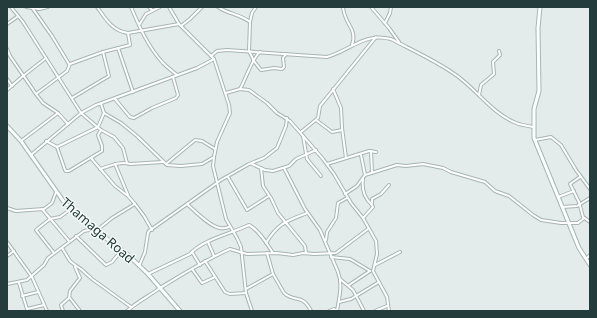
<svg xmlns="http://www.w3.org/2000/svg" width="597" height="318" font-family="'Noto Sans',sans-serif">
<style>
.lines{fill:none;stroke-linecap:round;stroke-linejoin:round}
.street-casing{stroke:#a6b4b2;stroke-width:4}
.secondary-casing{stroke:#a3b7b4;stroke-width:5}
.street{stroke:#fff;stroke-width:2}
.secondary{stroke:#fff;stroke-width:3}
.labels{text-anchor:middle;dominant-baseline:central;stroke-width:3;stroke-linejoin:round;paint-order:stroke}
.street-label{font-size:13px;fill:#243c3b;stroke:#f4f9f7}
</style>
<rect width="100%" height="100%" fill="#e3ecea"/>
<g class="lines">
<g class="street-casing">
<g id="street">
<polyline points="11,7 23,22 81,113 101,130 114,137 123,148 127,163"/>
<polyline points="26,7 39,9 48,7"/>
<path d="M97 7C106 19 112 31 128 33L179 24"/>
<path d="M131 7C139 26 148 47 163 63 167 67 172 71 177 75"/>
<polyline points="149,7 152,10"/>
<polyline points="169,7 179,24 214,59 229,105 230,113 217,142 214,157 213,166 226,219 237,238 241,247 246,293 252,311"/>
<path d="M218 7C228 14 240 14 250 22"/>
<path d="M343 7C344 24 358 29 352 45"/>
<polyline points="371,7 389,28 399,42"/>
<polyline points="33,9 52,36 69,64"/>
<polyline points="385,23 390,13 391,7"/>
<polyline points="7,24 17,17"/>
<polyline points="139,25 146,14 160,7"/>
<polyline points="181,26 190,19 202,7"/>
<polyline points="118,48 133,92"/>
<polyline points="7,49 10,56 36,94 43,103 58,113 68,124"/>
<path d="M211 56 217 51 227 50 327 57C351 50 365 32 391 39 412 50 434 60 453 73 475 87 491 113 516 123 521 125 528 126 534 127"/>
<polyline points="253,59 249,51 250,22 252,13 256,7"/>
<polyline points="253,60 261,70 274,68 282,69 284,67 283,58 286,54"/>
<polyline points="7,79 12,86"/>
<path d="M240 89C246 79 252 58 260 52"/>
<polyline points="333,89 341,108 342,128 346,158"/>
<polyline points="7,90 23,76 46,58"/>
<polyline points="226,93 240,89 249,90 267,103 277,113 290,121 323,159 334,174 351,203 363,218 376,241 377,254 373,271 387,297 389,311"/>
<polyline points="36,94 67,71 70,64 103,52 130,45 128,33"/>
<polyline points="479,95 481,85 494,74 493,62 500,55 499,51"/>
<polyline points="72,98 109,76 103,52"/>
<polyline points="115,99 130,117 134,118 152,108 176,98 178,95 173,77"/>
<polyline points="104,113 121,123 137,136 167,165 181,166 202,164 214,157"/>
<polyline points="316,120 332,132 342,130"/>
<polyline points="301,132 318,118 320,106 376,37"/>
<polyline points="303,136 307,159 321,176"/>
<polyline points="535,140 551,137 561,145 576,170 590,189"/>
<polyline points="21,141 58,113"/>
<polyline points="46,141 57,147 98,127 104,113 101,104"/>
<polyline points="57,147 65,170 66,171 69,171 102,151 102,146 98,135 101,130"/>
<polyline points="371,151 372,172"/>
<polyline points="31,155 81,113 96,105 197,68 214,59"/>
<polyline points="361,155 365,175"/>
<polyline points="91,158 115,186 128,196 135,204 144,216 152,230"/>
<polyline points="115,164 128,195"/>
<polyline points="166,164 195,140 202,141 215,149"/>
<polyline points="252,164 265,170 273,171 289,166 296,159 316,150"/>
<polyline points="327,164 369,151 376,152"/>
<polyline points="261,168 263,186 271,198 278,213 305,246 306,253"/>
<path d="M284 168 305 209 320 230 338 272C343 285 339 298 337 311"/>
<path d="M100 169C110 166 120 161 130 164L163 162"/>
<polyline points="228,177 247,210 269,196"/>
<polyline points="580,177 570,184 579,202 583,217 590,222"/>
<path d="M363 179C362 185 363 194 367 199 369 203 372 203 373 207L363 218"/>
<polyline points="345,194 357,186 365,175 397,165 406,166 423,164 443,168 451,172 485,182 495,191 509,196 533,215 541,220 561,223 578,223 584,218"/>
<polyline points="558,197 574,191"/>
<polyline points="372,203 372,199 381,194 389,185"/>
<path d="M188 205C195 211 210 227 220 228 223 229 226 228 229 227"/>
<polyline points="562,207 577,206 590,198"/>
<polyline points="7,208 16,211 44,209 52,203 56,192"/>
<polyline points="42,209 69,241"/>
<polyline points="96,231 112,218 135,204"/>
<polyline points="76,236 106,265 112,262 122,250"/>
<polyline points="326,240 327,232 336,218 338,203 347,198"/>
<polyline points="7,242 32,277 47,311"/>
<polyline points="208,242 214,256"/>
<path d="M266 243C278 223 287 221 307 213"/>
<polyline points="62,248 70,261 75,265 81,269 92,279 131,307"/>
<polyline points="192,252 200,265"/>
<polyline points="54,253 36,230 50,219 60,217 71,209"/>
<path d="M267 253 273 274 284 293C295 303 302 293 311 311"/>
<polyline points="7,256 14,251"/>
<polyline points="331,257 350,259 370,271"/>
<polyline points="586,259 590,255"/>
<polyline points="205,261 225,292 230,294 246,293"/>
<polyline points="375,265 400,252"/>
<polyline points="139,266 145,252 148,233 149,231 221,180 249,164 264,158 277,148 286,126 287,118"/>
<polyline points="192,269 202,283 215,277"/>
<path d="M148 274 190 254C202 240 232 233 249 225 259 230 267 244 273 253"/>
<polyline points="340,279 353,290 364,311"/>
<polyline points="19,283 27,309 44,305"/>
<polyline points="7,284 27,280 44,265 48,258 84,231 94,229"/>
<polyline points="349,285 370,271"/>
<polyline points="246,289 273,274"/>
<polyline points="22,296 38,292"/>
<polyline points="70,298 80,311"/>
<polyline points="339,302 351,299 379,282"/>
<polyline points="63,311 61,305 69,298 70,291 80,278 75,267"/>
<path d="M127 311C137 302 149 296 160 288 183 274 205 260 230 249L247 254 277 253 293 255 303 253 314 254 336 253 368 229"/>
<polyline points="329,311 334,309 337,311"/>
<polyline points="375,311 387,306"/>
</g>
</g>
<g class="secondary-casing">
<g id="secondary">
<polyline points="540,7 538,28 539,91 534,109 534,138 579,248 590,265"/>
<polyline points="7,126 21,141 64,202 89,225 128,255 148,274 180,311"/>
</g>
</g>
<use href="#street" class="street"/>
<use href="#secondary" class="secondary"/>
</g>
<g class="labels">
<g class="street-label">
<text transform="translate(98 230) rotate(41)">Thamaga Road</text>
</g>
</g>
<rect width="597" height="318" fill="none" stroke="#243c3b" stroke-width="16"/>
</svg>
